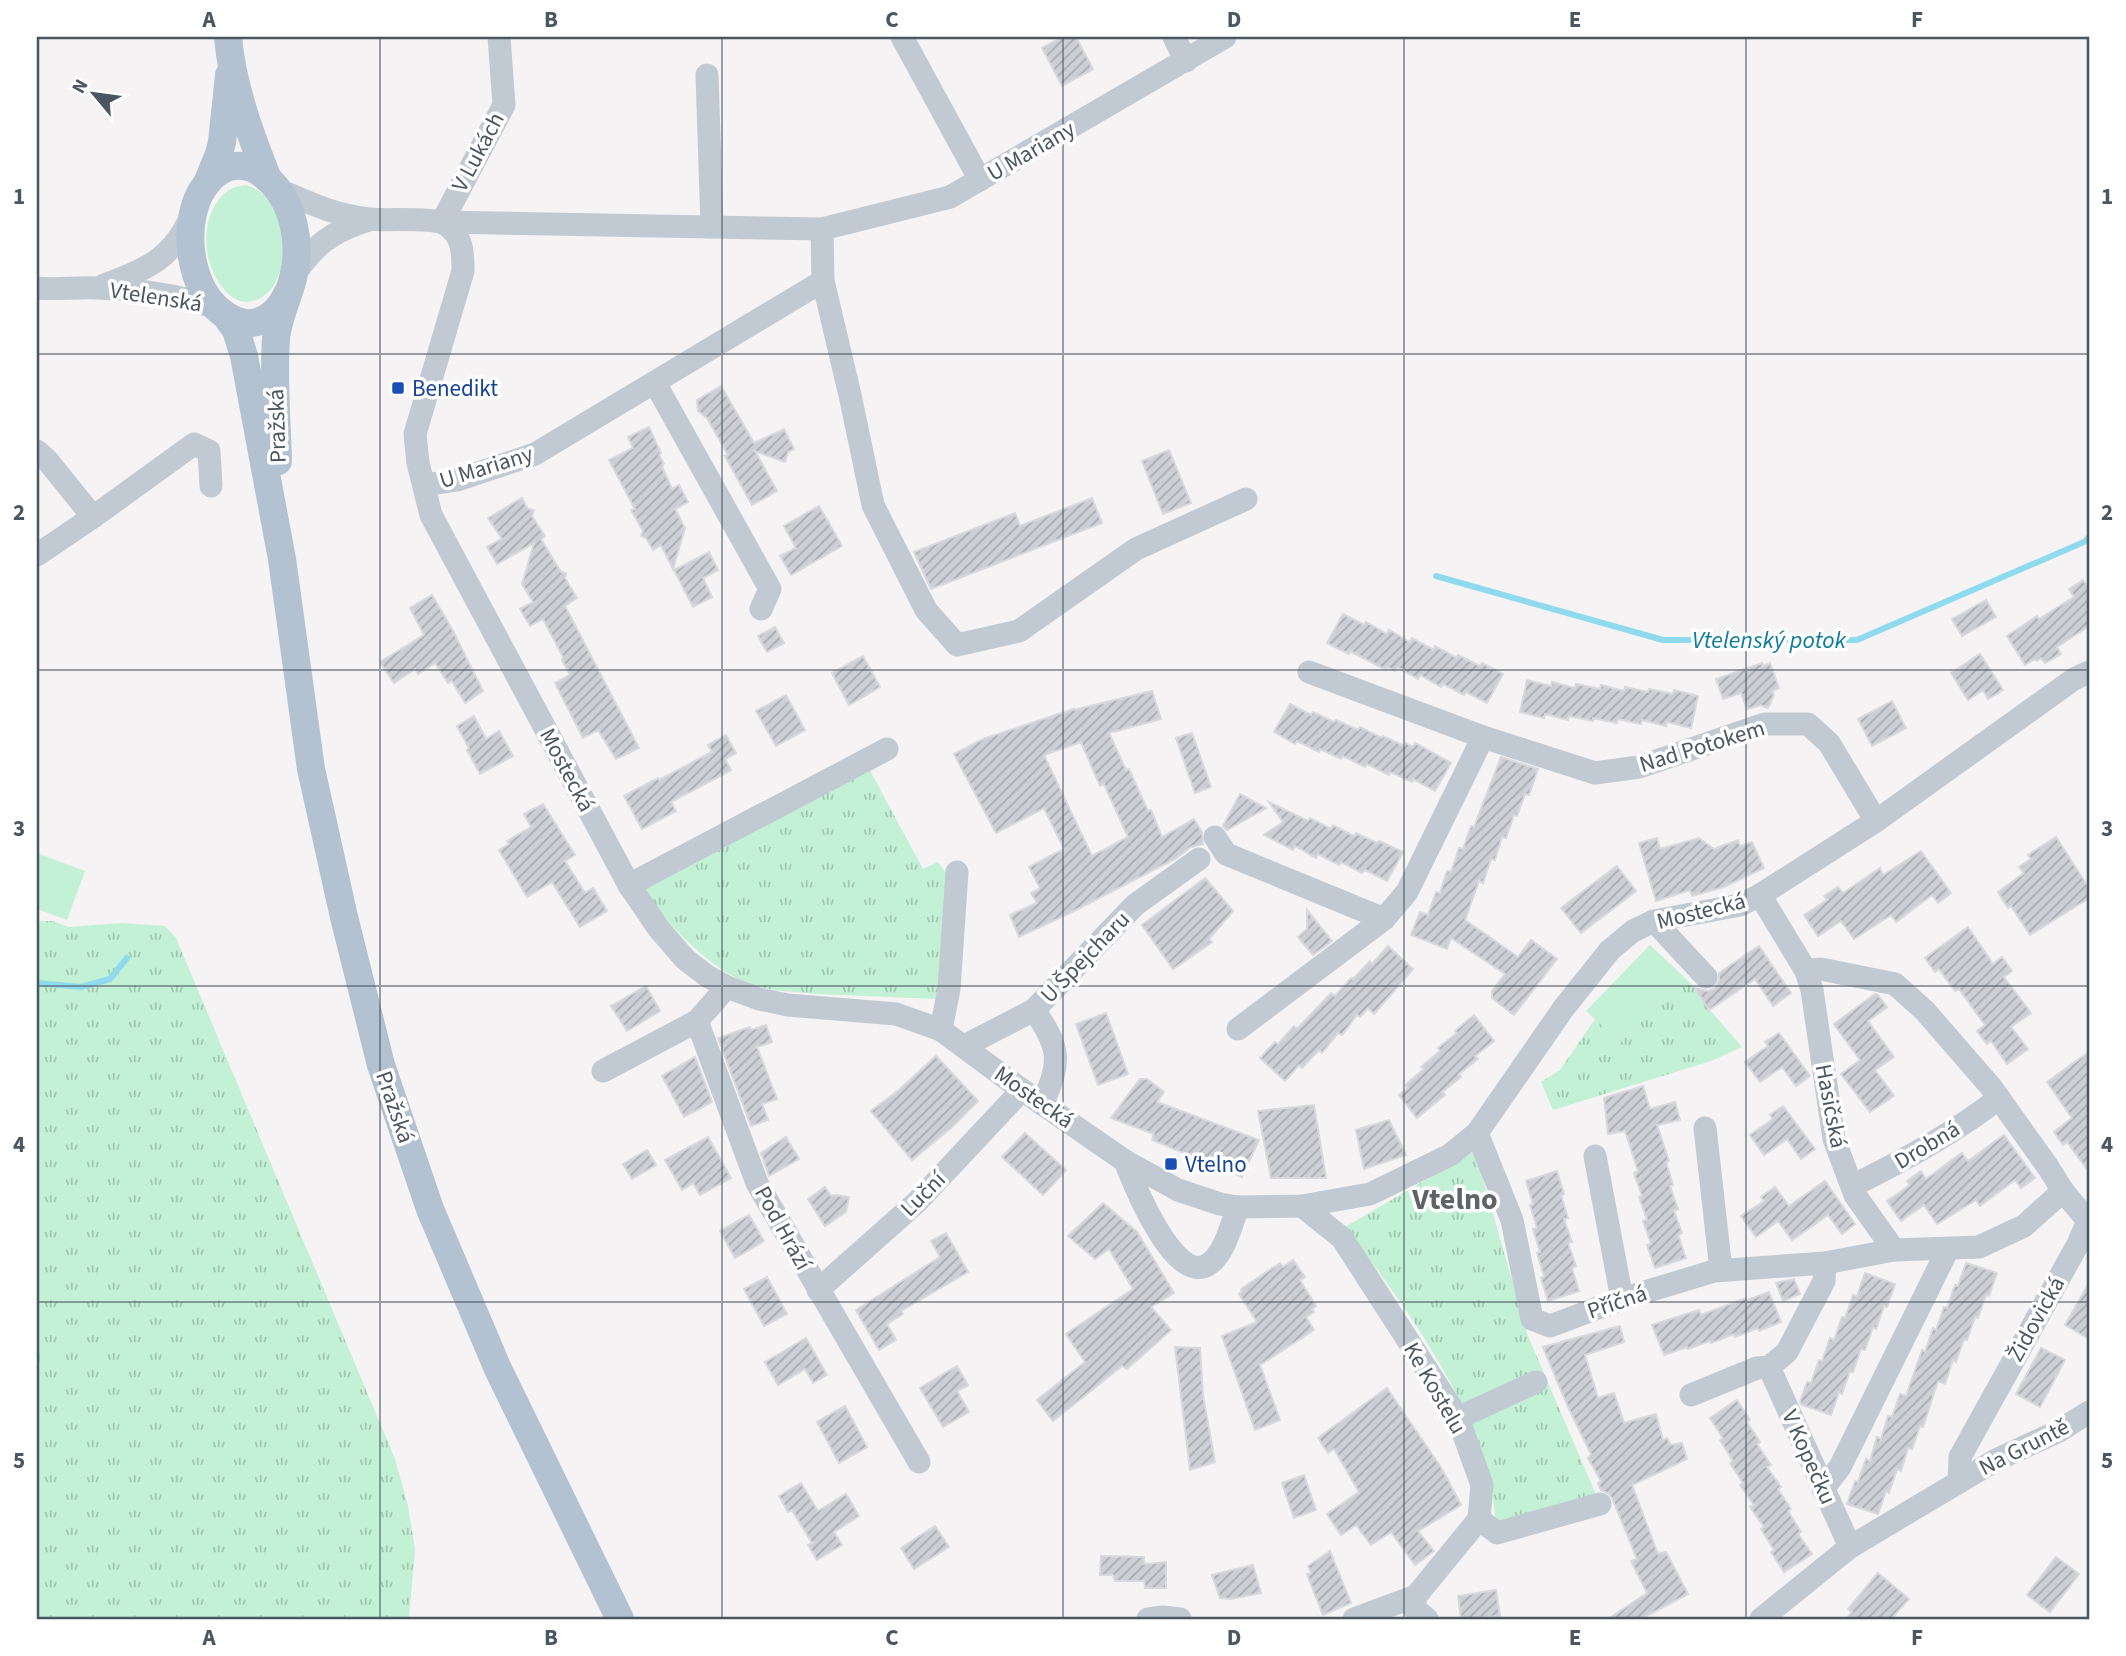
<svg xmlns="http://www.w3.org/2000/svg" width="2126" height="1656" font-family="'Source Sans 3',sans-serif">
<style>
.grass{fill:#c3f1d5}
.park{fill:url(#park-tufts)}
.lines{fill:none;stroke-linecap:round;stroke-linejoin:round}
.stream{stroke:#90daee;stroke-width:6}
.building{fill:url(#building-hatch);stroke:#d7d9de;stroke-width:2;fill-rule:evenodd}
.minor{stroke:#c1cad2;stroke-width:23}
.major{stroke:#b3c2d1;stroke-width:28}
.grid{fill:none;stroke:#4a5661;stroke-width:2;stroke-opacity:0.55}
.transit-dot{fill:#1a4fb4;stroke:#fff;stroke-width:2.5}
.labels{text-anchor:middle;dominant-baseline:central;stroke-width:7;stroke-linejoin:round;paint-order:stroke}
.street-label{font-size:23px;fill:#4a5661;stroke:#fff}
.transit-label{font-size:23px;fill:#164399;stroke:#fff;text-anchor:start}
.water-label{font-size:24px;font-style:italic;fill:#0c7c9b;stroke:#fff}
.district-label{font-size:30px;font-weight:bold;fill:#5f6368;stroke:#fff}
.neatline{fill:none;stroke:#4a5661;stroke-width:2.5}
.grid-label{font-size:23px;text-anchor:middle;font-weight:bold;fill:#4a5661}
</style>
<defs>
<pattern id="park-tufts" width="24" height="20" patternUnits="userSpaceOnUse" patternTransform="scale(1.75)"><rect width="24" height="20" fill="#c3f1d5"/><path d="M3 7l-1-3M5 7V3M7 7l1-3M15 17l-1-3M17 17v-4M19 17l1-3" fill="none" stroke="#a0c6b0"/></pattern>
<pattern id="building-hatch" width="6" height="6" patternUnits="userSpaceOnUse" patternTransform="scale(1.75)"><rect width="6" height="6" fill="#cdcfd5"/><path d="M-1 1l2-2M0 6l6-6M5 7l2-2" fill="none" stroke="#a8abb0"/></pattern>
</defs>
<rect width="100%" height="100%" fill="#f5f3f3"/>
<g class="grass">
<path d="M246 185C283 196 292 250 276 281 273 288 268 293 262 297 234 315 213 279 208 256 205 240 206 223 213 209 221 194 229 187 246 185Z"/>
<polygon points="37,853 85,871 67,920 37,909"/>
<polygon points="1650,945 1684,977 1620,1043 1586,1011"/>
</g>
<g class="park">
<path d="M867 765 923 869 938 862 948 876 945 976 936 999C896 997 857 996 817 994 796 992 774 992 753 985 712 973 666 921 639 889Z"/>
<polygon points="37,921 53,921 68,927 122,923 165,926 176,938 395,1459 408,1506 415,1549 409,1619 37,1619"/>
<polygon points="1684,977 1695,988 1710,1010 1742,1047 1714,1060 1553,1110 1541,1082 1560,1070 1595,1019 1620,1043"/>
<path d="M1475 1151 1528 1336 1600 1504 1497 1533C1494 1513 1494 1489 1488 1470 1460 1381 1401 1300 1345 1227Z"/>
</g>
<g class="lines">
<g class="stream">
<polyline points="1436,576 1663,640 1857,640 2084,542 2089,537"/>
<polyline points="37,983 81,987 110,979 127,958"/>
<polyline points="37,1355 37,1360"/>
</g>
</g>
<g class="building">
<polygon points="1062,37 1076,37 1093,69 1062,86 1042,48"/>
<polygon points="721,386 754,443 784,429 794,449 788,452 785,462 755,451 777,491 752,505 725,456 728,455 707,418 698,411 697,400"/>
<polygon points="649,427 661,453 659,455 664,464 662,467 672,489 679,485 688,502 675,509 685,528 673,569 661,545 653,550 646,538 641,536 643,531 631,510 635,509 609,460 633,448 628,437"/>
<polygon points="1169,450 1191,503 1163,514 1142,461"/>
<polygon points="522,498 528,509 534,510 532,516 545,536 541,539 561,572 566,573 565,578 577,598 565,606 639,748 616,759 598,730 583,738 555,683 570,675 562,660 563,657 543,619 530,626 520,609 533,602 522,584 534,543 497,564 487,547 502,539 488,518"/>
<polygon points="1092,498 1102,523 931,589 914,552 1015,513 1020,526"/>
<polygon points="819,506 842,546 791,575 780,556 796,548 784,526"/>
<polygon points="709,552 718,570 703,578 712,597 693,607 674,570"/>
<polygon points="2083,580 2089,588 2089,626 2057,647 2061,654 2045,663 2041,658 2037,661 2035,659 2025,665 2007,636 2037,616 2039,619 2074,597 2069,589"/>
<polygon points="432,595 452,629 483,691 465,703 452,681 448,683 435,663 418,674 415,669 394,683 380,662 424,635 410,608"/>
<polygon points="1986,600 1996,617 1962,636 1952,619"/>
<polygon points="1343,614 1364,625 1366,622 1387,634 1389,630 1410,642 1412,638 1434,650 1435,646 1457,658 1458,655 1480,666 1482,663 1503,674 1487,703 1466,692 1464,695 1443,684 1441,687 1420,675 1418,679 1397,667 1395,671 1387,667 1386,670 1350,651 1349,654 1327,643"/>
<polygon points="775,627 784,643 767,652 758,636"/>
<polygon points="1980,654 2003,690 1988,699 1983,690 1968,700 1951,673"/>
<polygon points="863,656 880,687 849,705 832,673"/>
<polygon points="1762,663 1763,666 1770,663 1779,688 1772,691 1774,695 1768,708 1761,705 1747,709 1741,693 1723,699 1716,679"/>
<polygon points="1527,680 1551,686 1552,682 1575,688 1576,684 1600,689 1601,685 1624,691 1625,687 1648,692 1649,689 1673,694 1674,690 1698,696 1691,728 1667,722 1666,726 1642,720 1641,724 1618,719 1617,723 1593,718 1593,721 1569,716 1568,720 1545,714 1544,718 1520,712"/>
<path d="M1152 691 1161 719 1109 733 1126 770 1129 769 1148 811 1151 810 1162 837 1194 819 1202 832 1203 844 1191 847 1175 859 1070 913 1019 937 1010 915 1037 903 1031 893 1040 888 1029 867 1064 849 1044 808 996 833 954 754 983 739 1074 709V710ZM1081 742 1100 786 1104 784 1128 837 1092 856 1044 755Z"/>
<polygon points="786,695 805,730 776,746 756,711"/>
<polygon points="1892,701 1906,728 1872,746 1858,719"/>
<polygon points="1290,704 1311,715 1313,712 1334,722 1336,720 1358,730 1360,727 1382,738 1383,736 1404,746 1406,743 1413,747 1415,743 1451,763 1435,791 1413,779 1412,782 1390,772 1389,775 1367,764 1365,767 1343,756 1341,759 1320,749 1319,752 1297,741 1295,744 1274,732"/>
<polygon points="474,716 486,739 499,731 513,756 480,774 467,750 469,748 457,726"/>
<polygon points="1192,733 1211,787 1195,793 1176,738"/>
<polygon points="726,735 736,753 725,759 731,770 671,802 676,811 642,829 624,796 658,778 659,780 712,752 708,745"/>
<polygon points="1501,757 1538,769 1529,795 1525,794 1517,816 1514,815 1506,838 1502,837 1495,860 1491,859 1483,883 1479,881 1465,920 1518,957 1531,940 1557,959 1514,1015 1492,998 1492,991 1505,974 1451,938 1447,949 1411,935 1420,912 1428,915 1436,892 1440,893 1447,871 1451,872 1459,848 1463,849 1471,826 1474,827"/>
<polygon points="1240,794 1266,808 1227,830 1223,826"/>
<polygon points="1269,802 1308,821 1310,818 1331,829 1333,825 1354,836 1356,833 1377,843 1379,841 1403,852 1387,881 1365,870 1362,873 1341,862 1339,865 1318,854 1316,858 1295,846 1293,850 1264,835 1283,822"/>
<polygon points="543,804 575,855 565,861 585,893 593,888 607,911 580,927 552,882 527,897 499,850 509,844 507,841 531,827 524,814"/>
<polygon points="2056,837 2089,888 2089,898 2030,935 2011,906 2008,908 1998,892 2024,873 2019,867 2031,859 2028,855"/>
<polygon points="1657,838 1660,849 1699,838 1714,849 1738,840 1740,846 1752,842 1764,868 1724,887 1692,896 1690,890 1656,901 1639,843"/>
<polygon points="1921,851 1951,893 1938,903 1932,895 1896,922 1891,915 1854,939 1841,921 1818,936 1804,915 1827,900 1824,896 1838,887 1843,893 1880,868 1883,875"/>
<polygon points="1617,866 1636,891 1581,933 1561,908"/>
<polygon points="1205,878 1233,911 1209,939 1212,942 1173,969 1142,925"/>
<polygon points="1307,910 1332,941 1313,955 1298,937 1307,929"/>
<polygon points="1968,927 1993,964 2002,957 2012,971 2004,977 2031,1013 2011,1027 2028,1049 2007,1064 1991,1041 1987,1044 1977,1031 1985,1025 1959,989 1955,991 1939,969 1935,972 1925,958"/>
<polygon points="1388,946 1413,969 1374,1014 1368,1008 1360,1017 1357,1015 1342,1035 1338,1033 1322,1053 1319,1050 1302,1068 1299,1065 1285,1081 1260,1058 1275,1042 1278,1044 1294,1026 1297,1029 1331,993 1335,996 1351,978 1353,979 1370,961 1372,964"/>
<polygon points="1759,946 1791,993 1773,1006 1755,979 1709,1010 1695,988 1708,991 1715,988 1719,980 1719,973"/>
<polygon points="646,986 660,1011 627,1031 611,1006"/>
<polygon points="1875,994 1878,995 1887,1007 1868,1021 1894,1057 1875,1070 1894,1096 1870,1112 1841,1074 1860,1060 1834,1024"/>
<polygon points="1106,1013 1128,1074 1098,1085 1076,1024"/>
<polygon points="1474,1015 1494,1041 1475,1056 1478,1059 1459,1074 1461,1077 1442,1092 1445,1095 1417,1118 1399,1095 1408,1088 1405,1085 1424,1069 1421,1067 1440,1051 1438,1048 1457,1033 1455,1031"/>
<polygon points="766,1025 772,1042 757,1047 777,1099 762,1104 768,1120 751,1126 718,1038 750,1027 751,1030"/>
<polygon points="1779,1033 1810,1076 1796,1086 1782,1067 1760,1082 1745,1062 1768,1046 1765,1042"/>
<polygon points="2089,1052 2089,1172 2067,1142 2063,1145 2054,1132 2072,1118 2047,1082"/>
<polygon points="936,1056 978,1101 951,1128 912,1160 871,1111 899,1090"/>
<polygon points="695,1057 712,1102 684,1117 662,1076"/>
<polygon points="1140,1079 1147,1079 1164,1092 1157,1102 1259,1140 1242,1177 1152,1140 1154,1134 1111,1118"/>
<polygon points="1643,1086 1650,1109 1675,1102 1680,1120 1657,1125 1669,1161 1666,1162 1673,1185 1670,1186 1678,1209 1674,1211 1682,1233 1678,1235 1686,1258 1655,1268 1647,1245 1651,1244 1643,1221 1647,1220 1639,1197 1642,1196 1634,1173 1638,1171 1625,1131 1608,1134 1604,1098"/>
<polygon points="1314,1105 1326,1178 1271,1178 1258,1111"/>
<polygon points="1783,1106 1815,1149 1801,1159 1787,1139 1764,1155 1750,1135 1773,1119 1770,1115"/>
<polygon points="1389,1120 1406,1155 1364,1169 1356,1130"/>
<polygon points="1025,1133 1066,1170 1043,1195 1002,1157"/>
<polygon points="2004,1135 2035,1178 2021,1188 2015,1180 1980,1206 1976,1200 1937,1224 1924,1205 1901,1221 1887,1201 1910,1185 1907,1181 1921,1171 1926,1179 1962,1153 1968,1161"/>
<polygon points="708,1137 731,1178 700,1195 693,1183 682,1190 665,1160"/>
<polygon points="786,1137 799,1159 769,1176 761,1153"/>
<polygon points="647,1150 656,1165 632,1179 623,1164"/>
<polygon points="1557,1171 1564,1194 1561,1195 1568,1218 1564,1219 1572,1242 1568,1243 1576,1266 1572,1268 1579,1291 1548,1301 1541,1278 1544,1276 1537,1253 1540,1252 1533,1229 1537,1228 1530,1205 1533,1204 1526,1181"/>
<polygon points="1825,1181 1855,1224 1842,1234 1828,1215 1792,1240 1778,1221 1756,1237 1741,1216 1764,1201 1761,1197 1775,1187 1789,1206"/>
<polygon points="825,1187 831,1196 834,1195 849,1197 846,1212 825,1226 808,1199"/>
<polygon points="1103,1203 1137,1232 1174,1293 1151,1307 1171,1330 1127,1369 1122,1366 1053,1421 1037,1400 1085,1362 1066,1334 1133,1289 1109,1249 1095,1259 1068,1236"/>
<polygon points="749,1215 764,1241 735,1258 720,1231"/>
<polygon points="946,1233 968,1272 901,1311 903,1314 887,1324 896,1340 879,1350 856,1310 940,1257 931,1241"/>
<polygon points="1293,1260 1305,1277 1300,1280 1316,1306 1312,1309 1314,1312 1306,1317 1314,1330 1260,1365 1280,1420 1255,1430 1222,1336 1257,1322 1239,1294 1242,1291 1241,1289 1280,1263 1283,1267"/>
<polygon points="1966,1263 1997,1273 1989,1296 1986,1295 1978,1318 1975,1317 1967,1340 1964,1339 1956,1362 1953,1360 1945,1384 1938,1381 1923,1427 1920,1426 1912,1449 1908,1448 1901,1471 1897,1469 1889,1493 1886,1491 1878,1514 1847,1504 1855,1481 1858,1482 1866,1459 1870,1461 1877,1437 1881,1439 1888,1416 1892,1417 1900,1394 1906,1396 1922,1350 1925,1352 1933,1328 1936,1330 1944,1307 1947,1308 1955,1285 1958,1286"/>
<polygon points="1865,1273 1895,1284 1887,1307 1884,1306 1876,1329 1873,1327 1865,1350 1861,1349 1853,1372 1850,1371 1842,1394 1839,1392 1831,1415 1802,1405 1800,1402 1807,1382 1811,1383 1819,1360 1822,1361 1830,1338 1834,1340 1842,1317 1845,1318 1853,1295 1857,1296"/>
<polygon points="767,1277 787,1314 764,1326 744,1289"/>
<polygon points="1794,1279 1800,1294 1783,1301 1776,1283"/>
<polygon points="2089,1283 2089,1339 2065,1325"/>
<polygon points="1769,1292 1781,1322 1759,1331 1758,1328 1735,1337 1734,1334 1711,1343 1710,1341 1688,1349 1687,1347 1664,1355 1652,1325 1699,1310 1701,1315 1746,1298 1747,1300"/>
<polygon points="1620,1326 1624,1342 1585,1355 1598,1398 1614,1393 1624,1423 1656,1414 1663,1440 1667,1438 1671,1445 1682,1443 1687,1459 1632,1485 1658,1554 1666,1552 1688,1594 1641,1619 1608,1619 1647,1593 1631,1561 1637,1559 1613,1500 1609,1494 1601,1490 1598,1483 1601,1481 1588,1458 1591,1454 1568,1407 1543,1347"/>
<polygon points="806,1338 827,1375 813,1383 805,1369 778,1385 765,1362"/>
<polygon points="1175,1347 1200,1348 1203,1395 1215,1462 1190,1470"/>
<polygon points="2041,1348 2065,1360 2040,1407 2016,1394"/>
<polygon points="957,1366 968,1385 957,1391 969,1412 943,1427 920,1388"/>
<polygon points="1387,1388 1442,1469 1461,1505 1418,1531 1434,1551 1415,1565 1391,1532 1371,1545 1356,1525 1341,1535 1327,1514 1359,1492 1334,1449 1328,1453 1318,1438"/>
<polygon points="1737,1400 1750,1420 1747,1422 1760,1442 1757,1444 1771,1465 1767,1467 1781,1487 1778,1489 1791,1509 1788,1511 1801,1532 1798,1534 1812,1554 1784,1572 1771,1552 1774,1550 1761,1529 1764,1527 1750,1507 1754,1505 1740,1485 1743,1483 1730,1463 1733,1461 1720,1440 1723,1438 1710,1418"/>
<polygon points="845,1406 867,1447 839,1463 817,1422"/>
<polygon points="1304,1475 1316,1510 1294,1518 1282,1483"/>
<polygon points="801,1483 818,1511 846,1494 859,1516 834,1532 842,1545 817,1560 808,1545 812,1543 792,1510 788,1512 779,1496"/>
<polygon points="935,1526 949,1547 914,1569 901,1548"/>
<polygon points="1330,1551 1351,1603 1323,1615 1307,1574 1311,1573 1308,1566"/>
<polygon points="1101,1556 1144,1557 1144,1564 1166,1562 1166,1588 1145,1588 1144,1581 1115,1581 1113,1575 1100,1575"/>
<polygon points="2056,1557 2079,1574 2050,1612 2027,1595"/>
<polygon points="1253,1565 1261,1593 1231,1599 1220,1598 1212,1575"/>
<polygon points="1878,1573 1909,1599 1891,1619 1846,1619 1852,1612 1848,1609"/>
<polygon points="1496,1590 1500,1616 1461,1619 1458,1596"/>
</g>
<g class="lines">
<g class="minor">
<polyline points="499,37 504,105 442,222 822,229"/>
<polyline points="902,37 980,180"/>
<polyline points="1174,37 1186,61"/>
<polyline points="1225,37 950,197 822,229 823,281 850,395 873,505 926,610 957,645 1019,631 1136,549 1246,499"/>
<polyline points="707,75 712,227"/>
<path d="M277 189C312 204 331 214 369 219 386 221 432 217 445 224 463 235 463 253 463 271L415 434 418 463 431 515 629 885 659 929 685 959 707 976 727 987 759 999 788 1005 896 1014 941 1030 1022 1090 1125 1161 1178 1190 1220 1204 1238 1207 1302 1206 1370 1194 1450 1155 1477 1133 1563 1009 1610 950 1633 931 1654 921 1740 905 1760 895 1876 821 2074 679 2089 672"/>
<path d="M293 277C314 245 332 231 369 220"/>
<path d="M104 285C146 270 173 258 191 216"/>
<path d="M37 288C57 290 77 287 97 288 137 290 179 294 216 308"/>
<polyline points="655,383 770,589 761,609"/>
<polyline points="37,451 47,460 93,517"/>
<polyline points="425,485 457,480 535,454 823,281"/>
<polyline points="37,555 93,517 194,444 209,451 211,486"/>
<polyline points="1309,672 1483,737 1595,773 1639,767 1765,724 1808,724 1829,743 1876,821"/>
<polyline points="1215,837 1226,854 1384,919"/>
<polyline points="629,885 887,749"/>
<polyline points="1760,895 1806,971 1812,990 1834,1139 1855,1195 1894,1250"/>
<polyline points="1654,921 1706,977"/>
<polyline points="1806,971 1821,969 1895,984 1925,1011 1991,1087 2048,1167 2063,1191 2088,1221 2078,1244 1960,1457 1959,1482"/>
<path d="M1034 1010C1060 1047 1062 1062 1042 1104"/>
<polyline points="697,1021 757,1183 919,1462"/>
<polyline points="1238,1029 1384,919 1407,892 1483,737"/>
<polyline points="941,1030 949,989 957,872"/>
<polyline points="964,1046 1034,1010 1135,905 1199,859"/>
<polyline points="603,1071 697,1021 727,987"/>
<polyline points="1705,1128 1721,1270"/>
<polyline points="1477,1133 1512,1220 1532,1319 1550,1326 1622,1299 1714,1271 1825,1263 1894,1250 1979,1247 2024,1226 2063,1191"/>
<polyline points="1595,1156 1622,1299"/>
<path d="M1125 1161C1133 1182 1175 1288 1209 1264 1225 1253 1231 1225 1238 1207"/>
<path d="M1852 1186C1903 1161 1955 1133 1999 1098"/>
<polyline points="1302,1206 1342,1238 1458,1418 1482,1485 1479,1519 1416,1596 1414,1608 1427,1619"/>
<polyline points="818,1290 917,1202 1022,1090"/>
<polyline points="1769,1367 1850,1547"/>
<polyline points="1691,1395 1757,1368 1769,1367 1787,1352 1824,1281 1825,1263"/>
<polyline points="1458,1418 1536,1382"/>
<polyline points="1823,1489 1840,1467 1948,1249"/>
<polyline points="1479,1519 1497,1533 1600,1504"/>
<polyline points="1148,1619 1163,1617 1180,1619"/>
<polyline points="1354,1619 1416,1596"/>
<polyline points="1761,1619 1850,1547 1996,1460 2059,1431 2089,1412"/>
</g>
<g class="major">
<path d="M228 37C232 85 250 134 268 179"/>
<polyline points="207,183 219,154 222,142 229,75"/>
<polyline points="226,316 236,330 244,356 282,559 311,769 344,917 381,1065 430,1209 498,1369 620,1619"/>
<path d="M278 461C277 421 273 380 276 339 278 318 288 298 293 278 302 245 294 202 268 179 258 169 244 163 229 167 214 172 203 186 197 200 183 237 191 294 227 316 236 322 246 325 257 322 271 318 281 307 287 294"/>
</g>
</g>
<path class="grid" d="M380 37V1619M722 37V1619M1063 37V1619M1404 37V1619M1746 37V1619M37 354H2089M37 670H2089M37 986H2089M37 1302H2089"/>
<g class="transit-dot">
<rect x="391" y="381" width="14" height="14" rx="3.5"/>
<rect x="1164" y="1157" width="14" height="14" rx="3.5"/>
</g>
<g class="labels">
<g class="street-label">
<text transform="translate(1031 151) rotate(-30)">U Mariany</text>
<text transform="translate(478 152) rotate(-62)">V Lukách</text>
<text transform="translate(156 297) rotate(9)">Vtelenská</text>
<text transform="translate(277 426) rotate(-92)">Pražská</text>
<text transform="translate(486 467) rotate(-17)">U Mariany</text>
<text transform="translate(1702 746) rotate(-17)">Nad Potokem</text>
<text transform="translate(567 770) rotate(62)">Mostecká</text>
<text transform="translate(1701 911) rotate(-14)">Mostecká</text>
<text transform="translate(1085 957) rotate(-46)">U Špejcharu</text>
<text transform="translate(1034 1097) rotate(35)">Mostecká</text>
<text transform="translate(1831 1106) rotate(79)">Hasičská</text>
<text transform="translate(395 1107) rotate(71)">Pražská</text>
<text transform="translate(1927 1145) rotate(-31)">Drobná</text>
<text transform="translate(923 1194) rotate(-45)">Luční</text>
<text transform="translate(783 1228) rotate(61)">Pod Hrází</text>
<text transform="translate(1617 1302) rotate(-19)">Příčná</text>
<text transform="translate(2036 1319) rotate(-61)">Židovická</text>
<text transform="translate(1435 1388) rotate(60)">Ke Kostelu</text>
<text transform="translate(2024 1447) rotate(-27)">Na Gruntě</text>
<text transform="translate(1809 1457) rotate(66)">V Kopečku</text>
</g>
<g class="transit-label">
<text x="412" y="388">Benedikt</text>
<text x="1185" y="1164">Vtelno</text>
</g>
<g class="water-label">
<text x="1769" y="640">Vtelenský potok</text>
</g>
<g class="district-label">
<text x="1455" y="1199">Vtelno</text>
</g>
</g>
<rect width="2126" height="1656" fill="none" stroke="#ffffff" stroke-width="77"/>
<g transform="translate(94 94) rotate(299)" stroke="#ffffff" stroke-width="5" paint-order="stroke">
<path d="M0-5L12 26L0 18L-12 26Z" fill="#4a5661"/>
<text y="-10" font-size="19" font-weight="bold" text-anchor="middle" fill="#4a5661">N</text>
</g>
<rect x="38" y="38" width="2050" height="1580" class="neatline"/>
<g class="grid-label">
<text x="209" y="27">A</text>
<text x="551" y="27">B</text>
<text x="892" y="27">C</text>
<text x="1234" y="27">D</text>
<text x="1575" y="27">E</text>
<text x="1917" y="27">F</text>
<text x="19" y="204">1</text>
<text x="2107" y="204">1</text>
<text x="19" y="520">2</text>
<text x="2107" y="520">2</text>
<text x="19" y="836">3</text>
<text x="2107" y="836">3</text>
<text x="19" y="1152">4</text>
<text x="2107" y="1152">4</text>
<text x="19" y="1468">5</text>
<text x="2107" y="1468">5</text>
<text x="209" y="1645">A</text>
<text x="551" y="1645">B</text>
<text x="892" y="1645">C</text>
<text x="1234" y="1645">D</text>
<text x="1575" y="1645">E</text>
<text x="1917" y="1645">F</text>
</g>
</svg>
